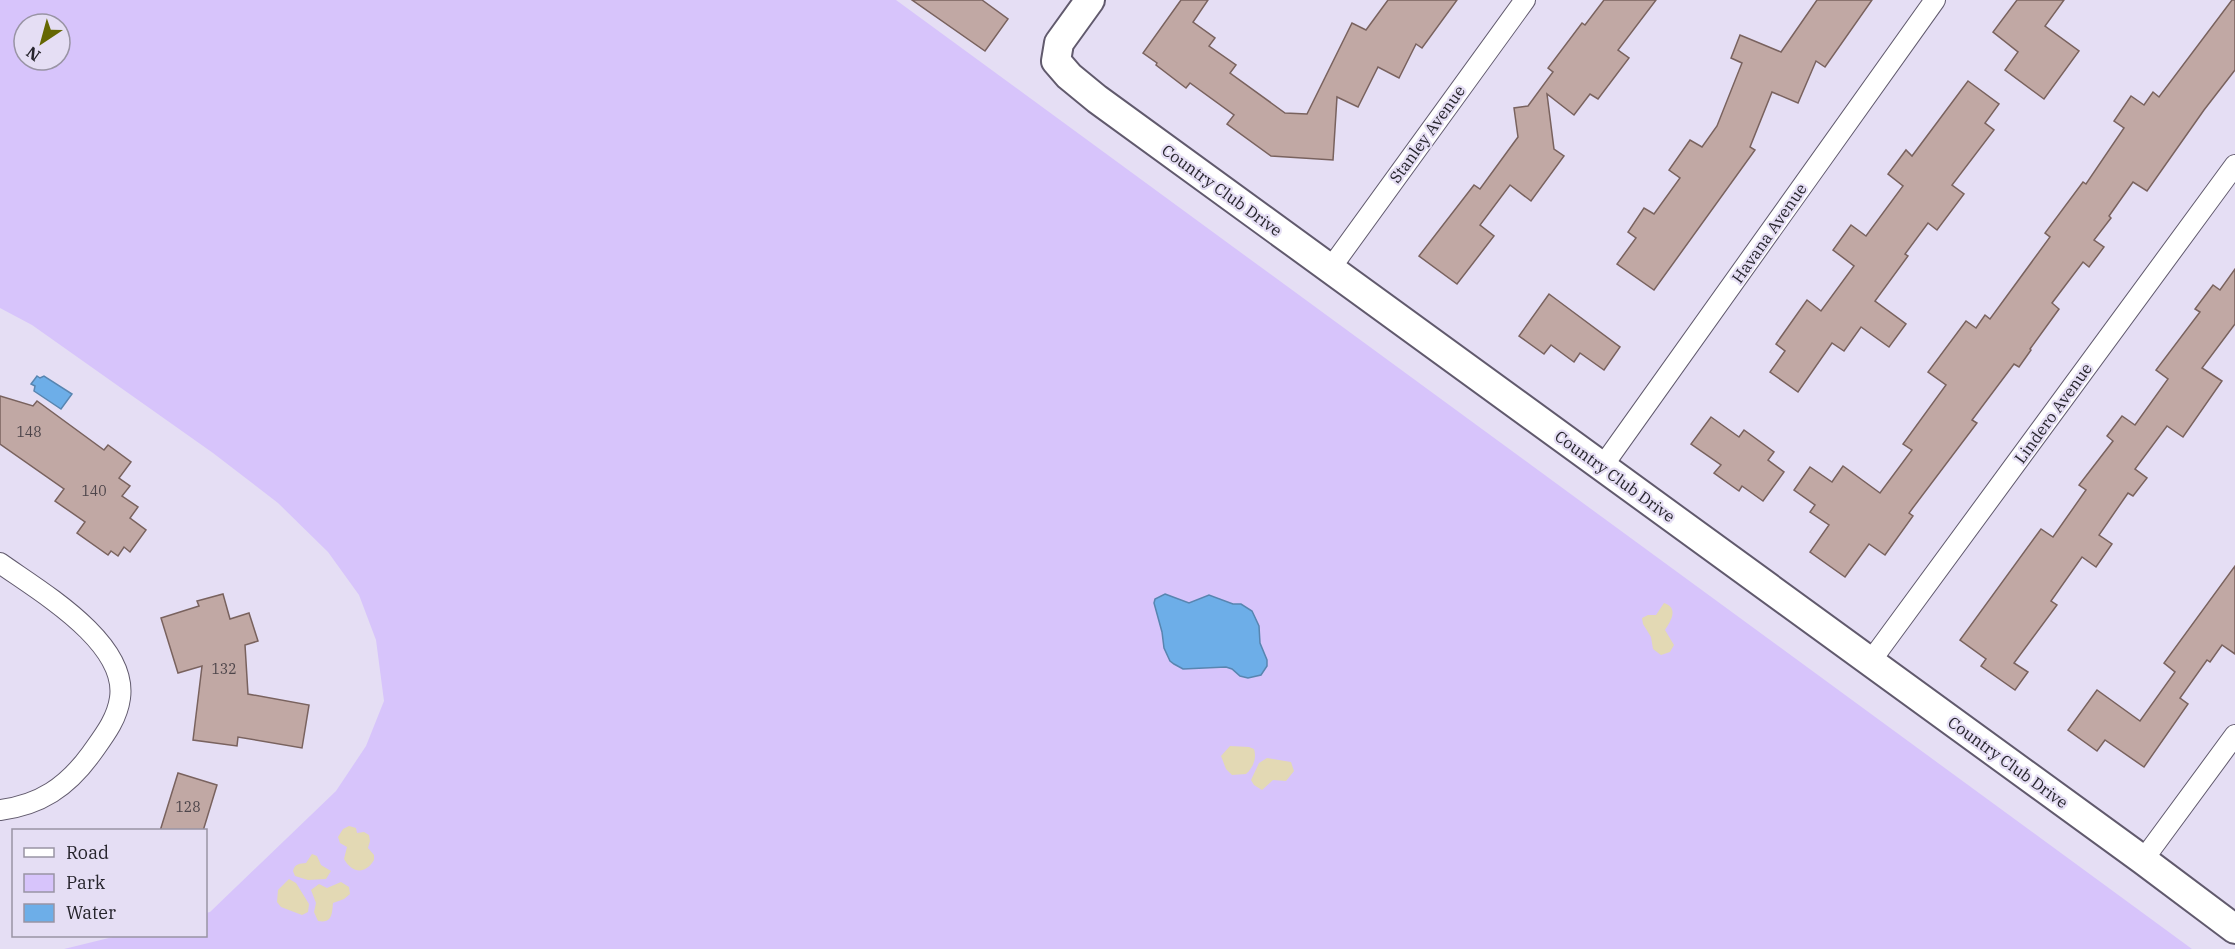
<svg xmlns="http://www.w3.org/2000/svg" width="2235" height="949" font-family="'IBM Plex Serif',serif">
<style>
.green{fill:#d7c4fb;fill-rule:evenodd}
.sand{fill:#e3d9b4}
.water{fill:#6daee8;stroke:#5885b0;stroke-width:1.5}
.building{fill:#c1a8a4;stroke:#79625e;stroke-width:1.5}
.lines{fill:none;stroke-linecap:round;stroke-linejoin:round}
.street-casing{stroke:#615a6d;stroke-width:22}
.secondary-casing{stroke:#615a6d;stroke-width:32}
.street{stroke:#fff;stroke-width:20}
.secondary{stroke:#fff;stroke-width:28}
.labels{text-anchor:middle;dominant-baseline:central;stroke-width:4.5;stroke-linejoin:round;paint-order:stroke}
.number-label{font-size:14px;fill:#4d454a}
.street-label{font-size:16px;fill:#26242c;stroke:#e5def4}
</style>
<rect width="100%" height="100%" fill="#e5def4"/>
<path class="green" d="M0 0H896L2192 949H64L117 936H206V913L210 912 336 791 366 746 384 701 376 640 359 595 328 552 278 503 213 453 32 325 0 308ZM24 24H60V60H24Z"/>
<g class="sand">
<path d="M1664 603C1679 608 1671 621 1665 630L1674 645 1670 652 1661 655 1653 649 1651 637 1643 624 1642 618 1648 615H1656Z"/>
<path d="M1230 746 1249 747 1254 749C1257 758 1253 768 1246 774L1232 775 1226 769 1221 756Z"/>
<polygon points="1267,758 1291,762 1294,771 1286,781 1273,780 1262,790 1254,785 1251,780 1259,763"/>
<path d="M349 826 356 828 357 833 364 832 369 835 370 841 368 848 374 855V860C365 875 352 873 344 859L347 847 340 843 338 837 343 829Z"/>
<path d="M312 854 317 856 321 865 331 871 326 879 308 880 295 876 293 871C295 863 300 864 306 863Z"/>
<polygon points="289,879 296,883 309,904 308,912 302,915 281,907 277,902 278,890"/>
<path d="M341 882 349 887 350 894 344 899 333 903C332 912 333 924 318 921L314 912 316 903 311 890 319 884 327 888Z"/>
</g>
<g class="water">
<polygon points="37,376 40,378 44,376 72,394 61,409 34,391 35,386 31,384"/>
<polygon points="1165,594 1189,603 1209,595 1233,604 1241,604 1252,611 1259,626 1260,643 1267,660 1267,666 1261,675 1248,678 1240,676 1232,669 1226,667 1183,669 1174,664 1170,661 1164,648 1162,632 1154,603 1155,599"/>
</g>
<g class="building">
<polygon points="912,0 982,0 1008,19 985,51"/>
<polygon points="1181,0 1208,0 1193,22 1215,38 1209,46 1236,65 1230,73 1285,113 1307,114 1352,23 1366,30 1388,0 1457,0 1422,48 1416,44 1399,78 1378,67 1358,107 1337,97 1333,160 1271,156 1227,124 1234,115 1190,83 1186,88 1156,65 1157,63 1143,53"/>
<polygon points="1604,0 1656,0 1618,50 1629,58 1598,99 1590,94 1574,115 1547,94 1554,149 1564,156 1531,201 1510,185 1480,225 1494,236 1457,284 1419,256 1474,185 1480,189 1518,137 1514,108 1528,106 1553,72 1548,68 1582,23 1585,25"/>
<polygon points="1817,0 1872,0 1825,67 1816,61 1798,103 1772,92 1750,147 1755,150 1654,290 1617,264 1636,238 1628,232 1644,208 1654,214 1680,178 1669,170 1690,140 1702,147 1717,126 1742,63 1731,58 1740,35 1781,52"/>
<polygon points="2017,0 2064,0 2045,26 2079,51 2044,99 2005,70 2018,52 1993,32"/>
<polygon points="2232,0 2235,0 2235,70 2204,110 2147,191 2133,182 2109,216 2111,218 2094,240 2104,247 2089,267 2083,262 2052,303 2059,309 2030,349 2031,350 2019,367 2014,364 1972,420 1977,423 1909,513 1913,516 1885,555 1869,544 1845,577 1810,552 1829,525 1810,512 1815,505 1794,490 1810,467 1832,482 1843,466 1880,493 1912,450 1903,444 1946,385 1928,372 1966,321 1976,328 1985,315 1990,319 2050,237 2045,233 2083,182 2086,184 2124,128 2114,121 2131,96 2144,105 2153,92 2159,97"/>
<polygon points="1968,81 1999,104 1985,123 1994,130 1952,185 1964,194 1937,230 1928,223 1905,254 1908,256 1875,301 1906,324 1889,347 1861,327 1844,351 1832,343 1798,392 1770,372 1785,351 1776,344 1807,300 1821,311 1854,266 1833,250 1851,225 1866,236 1903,186 1888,174 1906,150 1912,156"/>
<polygon points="2235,269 2235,324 2202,368 2222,381 2183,437 2167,426 2135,469 2147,478 2133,496 2128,493 2099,535 2112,544 2096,567 2082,557 2051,601 2057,605 2014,663 2028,672 2015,690 1981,666 1986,659 1960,640 2041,529 2053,537 2086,490 2079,485 2113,441 2107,436 2122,416 2135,425 2168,379 2156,370 2200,312 2195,309 2213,285 2220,290"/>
<polygon points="1549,294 1620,347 1604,370 1580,353 1574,362 1551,345 1544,354 1519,336"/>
<polygon points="0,396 33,406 37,401 104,450 108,445 131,462 119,478 130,486 122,496 138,507 130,518 146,530 130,552 124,547 118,556 111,551 108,555 77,533 85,522 55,501 64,489 0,444"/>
<polygon points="1711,417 1739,437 1744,430 1774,452 1768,460 1784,472 1763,501 1742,486 1739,491 1714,473 1721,465 1691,444"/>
<polygon points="2235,566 2235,654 2222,645 2210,662 2207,660 2180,698 2188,704 2144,767 2105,740 2097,751 2068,730 2097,690 2140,721 2175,672 2164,663"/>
<polygon points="223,594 230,619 249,613 258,641 245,645 248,694 309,705 302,748 238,737 237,746 193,740 202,666 178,673 161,618 199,606 197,601"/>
<polygon points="178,773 217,785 203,831 160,831"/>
</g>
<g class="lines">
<g class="street-casing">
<g id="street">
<polyline points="1330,269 1525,0"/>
<polyline points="1602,467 1935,0"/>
<path d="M0 563C39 591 128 642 120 698 117 720 103 737 91 754 67 787 40 805 0 810"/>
<polyline points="1870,662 2235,165"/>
<polyline points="2143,860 2235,735"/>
</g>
</g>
<g class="secondary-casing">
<polyline id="secondary" points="1090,0 1059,43 1056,61 1069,76 1097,99 2143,860 2235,929"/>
</g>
<use href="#street" class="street"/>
<use href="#secondary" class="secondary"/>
</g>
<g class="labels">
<g class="number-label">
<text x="29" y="432">148</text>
<text x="94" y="491">140</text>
<text x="224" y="669">132</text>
<text x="188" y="807">128</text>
</g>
<g class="street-label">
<text transform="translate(1427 134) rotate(-54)">Stanley Avenue</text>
<text transform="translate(1222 190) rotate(36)">Country Club Drive</text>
<text transform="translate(1769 233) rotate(-55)">Havana Avenue</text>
<text transform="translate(2053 413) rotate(-54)">Lindero Avenue</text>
<text transform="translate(1615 476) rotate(36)">Country Club Drive</text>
<text transform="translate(2008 762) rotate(36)">Country Club Drive</text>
</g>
</g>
<rect x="12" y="829" width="195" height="108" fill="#e5def4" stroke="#9994a4" stroke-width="1.5"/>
<rect x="24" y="848" width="30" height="9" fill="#ffffff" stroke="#9994a4" stroke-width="1.5"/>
<text x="66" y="859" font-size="18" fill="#26242c">Road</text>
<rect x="24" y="874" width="30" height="18" fill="#d7c4fb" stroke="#9994a4" stroke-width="1.5"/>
<text x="66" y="889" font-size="18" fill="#26242c">Park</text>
<rect x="24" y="904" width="30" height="18" fill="#6daee8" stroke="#9994a4" stroke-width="1.5"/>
<text x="66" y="919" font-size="18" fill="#26242c">Water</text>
<g transform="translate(42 42) rotate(216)"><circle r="28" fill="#e5def4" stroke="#9994a4" stroke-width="1.5"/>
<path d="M0-4.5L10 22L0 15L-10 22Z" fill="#656702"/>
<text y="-9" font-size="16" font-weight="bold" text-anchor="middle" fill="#26242c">N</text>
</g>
</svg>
